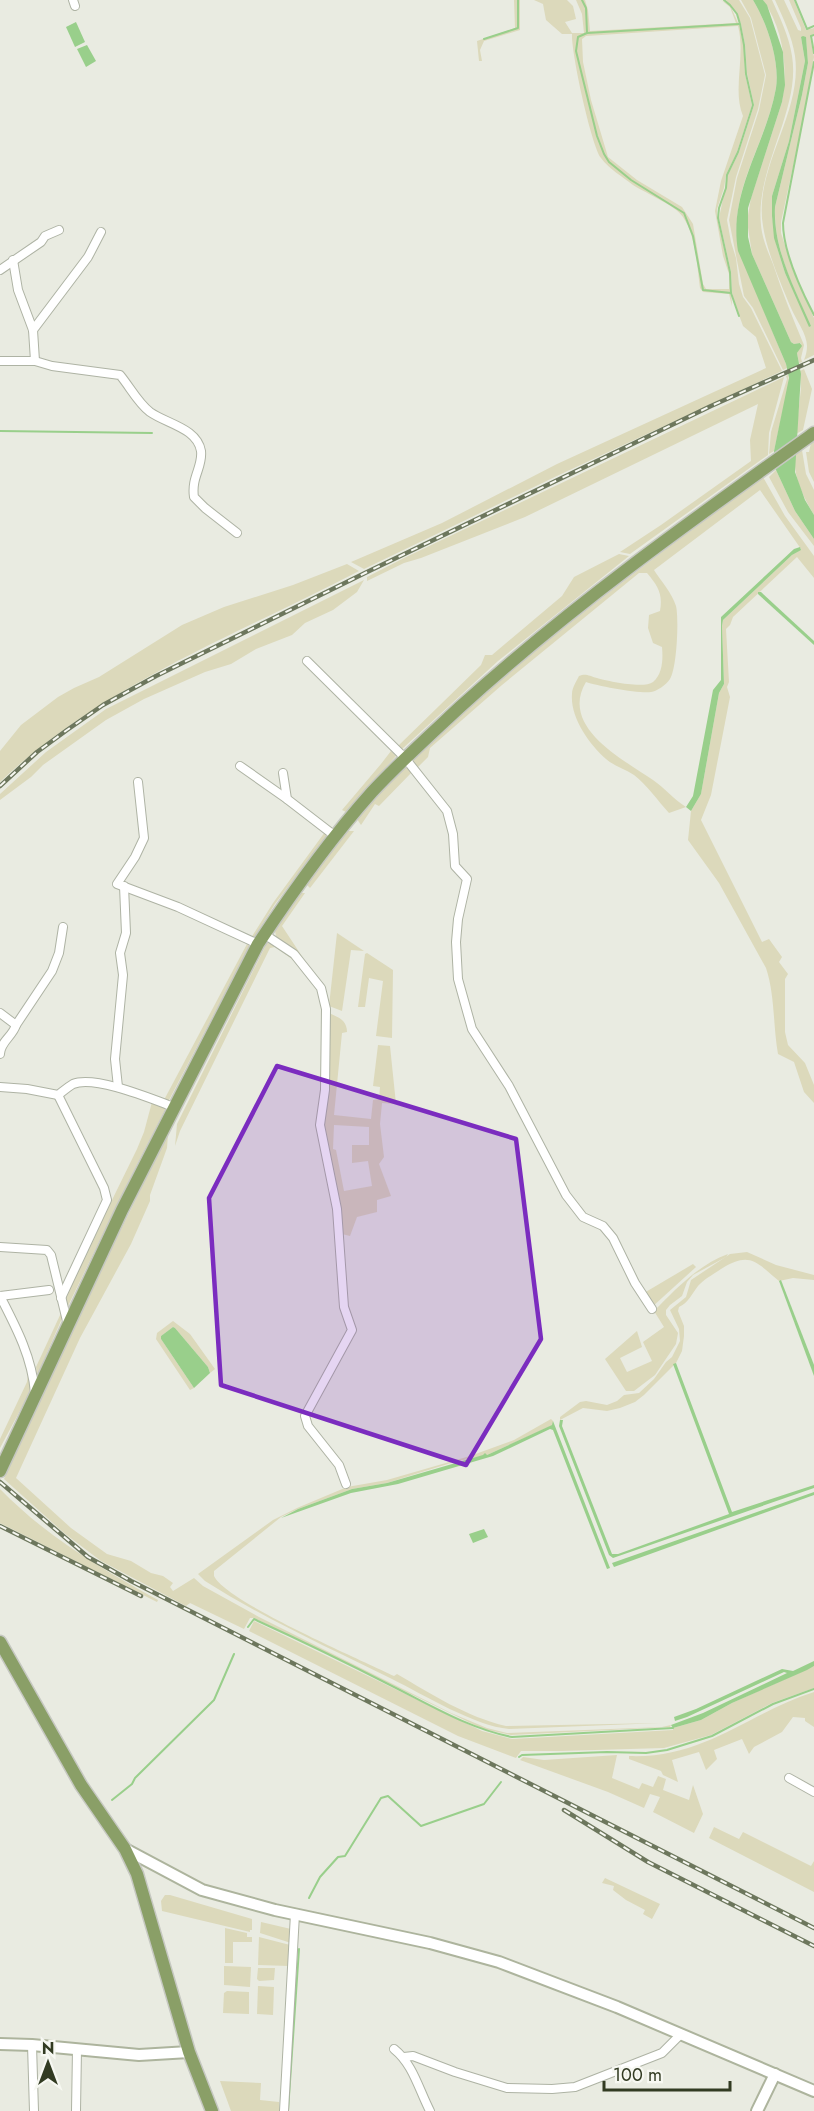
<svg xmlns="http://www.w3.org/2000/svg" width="814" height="2111" font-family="Jost,sans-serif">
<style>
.green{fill:#dcd9bb;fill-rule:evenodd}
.water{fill:#99cf8b}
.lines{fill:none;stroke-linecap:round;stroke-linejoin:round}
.stream{stroke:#99cf8b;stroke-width:2}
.street-casing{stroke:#aeb3a4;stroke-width:10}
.secondary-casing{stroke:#adb49d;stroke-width:14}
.primary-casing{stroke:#c6c8c1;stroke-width:15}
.street{stroke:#fff;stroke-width:8}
.secondary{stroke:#fff;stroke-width:10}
.primary{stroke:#8a9f67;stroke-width:12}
.rail-casing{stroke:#6d775d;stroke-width:4.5}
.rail{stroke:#f7f8f2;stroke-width:2;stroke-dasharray:7;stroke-linecap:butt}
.marked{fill:#7b2cbf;fill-opacity:0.2;stroke:#7b2cbf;stroke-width:4.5;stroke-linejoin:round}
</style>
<rect width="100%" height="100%" fill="#e9ebe1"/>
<g class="green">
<polygon points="514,0 520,0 520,30 484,41 480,50 482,61 479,61 477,41 515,28"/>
<path d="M534 0H567L573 6 576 19 565 22 572 33H584L582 14 576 0H585L588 10 590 31 736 23 730 7 721 0 730 5 739 25 744 46 745 74 752 105 737 152 726 175 724 188 717 209V218L730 273 732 306 729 294 703 292 700 288C697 266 696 236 683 217 675 205 647 194 633 185 623 177 609 169 601 158 591 144 571 52 572 34H562L546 20 543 4ZM738 26C746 56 732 90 743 116L721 181 715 211 723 256 729 274V289H706L703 284 693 224 682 207 637 180 608 157 591 100 583 62 582 39 586 36Z"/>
<polygon points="726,0 739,0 750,18 765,75 758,109 736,177 727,220 731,242 736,258 739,284 743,297 751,308 782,371 559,475 364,569 351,562 442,523 557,464 766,368 756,337 743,326 735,304 732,293 731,272 719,218 728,175 739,152 754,105 747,73 745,45 741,24 737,14"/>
<path d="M741 0H753C767 23 780 61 776 88 766 145 727 191 739 251L786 364 787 368 783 370 753 308 744 296 729 220 737 178 759 110 766 75 751 18Z"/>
<path d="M763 0H772C780 18 789 36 792 56 801 109 755 168 761 225 762 238 768 252 773 264 782 292 793 319 804 345L801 358 802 362 799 363 797 353 801 346V343L794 344 791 342 752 254 747 221 751 198 782 102C788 68 784 30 763 0Z"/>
<path d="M775 0H784L798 30 801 31V28L789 0H794L806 30 814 28V34L810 37 814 57 802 125 781 222V233L794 273 814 318V355L804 360C806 355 807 351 807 346 807 334 796 320 791 308 781 284 767 252 763 226 753 168 803 114 795 56 792 36 783 18 775 0ZM801 37 806 38 808 63 802 95 775 207C773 248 794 289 811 326L785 273 777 247 772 216V196L789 141 805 61Z"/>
<polygon points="804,369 812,389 803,430 796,434 801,388 800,371"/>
<polygon points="788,375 789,383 774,451 769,454 771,432 787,379 786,376"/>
<polygon points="784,377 769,433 768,455 630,554 620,552 661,525 751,461 750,440 758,404 525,517 421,558 404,563 367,581 367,577 404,558"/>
<polygon points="814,441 814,482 809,472 806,452 809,452 811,443"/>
<path d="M802 450 806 474 814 490V515C803 496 793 477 795 455Z"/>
<polygon points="776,470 795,511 814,539 814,546 788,512 769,477"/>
<path d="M763 477 785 516 814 556V578L797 557 733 617 730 625 726 629 729 682 727 687 730 697 711 795 701 820 762 942 769 939 782 957 779 962 788 974 785 979V1032L788 1045 805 1063 814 1085V1103L804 1092 794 1062 778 1054C773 1026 775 995 766 968L719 883 688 840 691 811 701 794 719 693 724 684 722 626 723 620 792 555 801 549 760 490 654 570C661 581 672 593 676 606 679 618 677 668 670 679 666 685 657 691 651 692 641 694 597 686 586 682 559 727 624 760 653 780 665 788 673 799 686 807L669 813C658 801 647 785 634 775 625 769 614 766 606 759 589 744 570 717 572 694 572 688 576 682 579 676 586 673 589 676 597 678 607 681 644 689 653 682 663 674 663 658 662 647L653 643 648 628 649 615 660 611C663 594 658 586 647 573H639L502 685 430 748 428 757 416 769 411 762C519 656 642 567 763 477Z"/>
<polygon points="619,554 629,556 498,661 401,750 398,746 481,665 485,655 492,655 562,596 574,577"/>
<path d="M347 564 359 571C237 635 102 685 0 782V751L21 725 58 697 74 688 99 677 182 625 224 607 293 585Z"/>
<polygon points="364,580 357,592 333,610 305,623 292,635 256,649 231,664 205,672 144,699 106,720 43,765 31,777 0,800 0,794 46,752 106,709"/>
<polygon points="391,751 396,756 346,812 342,810 381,764"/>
<polygon points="408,765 413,771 379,806 375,804 361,825 357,819 374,798"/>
<polygon points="346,831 354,831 310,888 306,884"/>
<polygon points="325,832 328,834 275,904 253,939 251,938 273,903"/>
<polygon points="301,893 305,893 282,926 313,973 276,936 275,931 278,926"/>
<polygon points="337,933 364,951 351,950 342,1011 329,1006"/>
<path d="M267 943C288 944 306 974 318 988L292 959 275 947 270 948 180 1131 175 1146 177 1124Z"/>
<polygon points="247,944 250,945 168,1102 164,1100"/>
<polygon points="367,953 393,970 392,1038 376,1036 383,981 369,978 365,1007 358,1007 365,954"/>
<path d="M329 1013C338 1017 347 1020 347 1032L342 1033 334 1115 371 1119 373 1100 379 1099 380 1087 373 1086 378 1045 390 1046 396 1104 382 1103 380 1124 384 1157 379 1164 391 1196 377 1200V1212L357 1217 350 1236 342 1234 322 1121ZM334 1125 369 1127V1145H352V1163L368 1161 372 1186 344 1191 336 1150 333 1149Z"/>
<polygon points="152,1102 167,1106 131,1176 67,1308 64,1298 137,1149 144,1132"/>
<polygon points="168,1134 167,1148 150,1195 150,1201 131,1244 80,1338 16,1478 71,1528 107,1554 131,1561 151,1573 163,1576 173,1583 170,1587 173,1591 194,1578 203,1586 259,1617 451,1713 487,1728 507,1733 662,1727 671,1725 670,1727 511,1735 483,1729 254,1618 250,1618 244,1629 190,1603 186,1606 101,1561 64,1533 4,1479 67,1339"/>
<path d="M747 1252 776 1265 814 1275V1280L793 1278 779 1281C756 1262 750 1251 721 1269 714 1274 704 1279 698 1286 692 1294 688 1303 679 1307L678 1311 684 1326V1336L682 1351 676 1363 644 1395 635 1402 620 1408 607 1411 583 1408 560 1420V1417L580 1402 586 1401 607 1405 617 1401 624 1395 639 1393 654 1379 666 1362 672 1357 680 1341 679 1329 670 1310 686 1297 691 1280 730 1254Z"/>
<path d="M728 1254 726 1257 693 1275 687 1282 682 1296 670 1305 666 1310V1315L678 1333 676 1344 655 1375 634 1391H626L605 1359 637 1331 642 1347 620 1358 627 1372 652 1361 643 1342 664 1327 654 1311C676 1289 698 1265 728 1254Z"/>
<polygon points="693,1264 696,1267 652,1307 644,1293"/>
<polygon points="61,1313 63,1316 37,1376 36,1367"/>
<polygon points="173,1321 190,1334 215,1369 210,1373 208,1367 175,1328 173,1327 161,1336 161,1339 194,1388 190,1390 156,1339 157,1333"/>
<polygon points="29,1367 31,1390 0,1448 0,1439 27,1382"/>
<path d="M551 1419 553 1421V1425L487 1455 454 1462 387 1483 352 1489 298 1509 281 1517 214 1571V1576C226 1602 362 1660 394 1676L397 1674C431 1694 467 1717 506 1726L661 1723 509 1729C475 1726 424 1695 392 1679 329 1648 265 1619 205 1581L198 1574 273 1520 297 1508 347 1487 387 1480 470 1456 514 1440Z"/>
<path d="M0 1489C47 1537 100 1568 158 1600L157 1602 0 1523Z"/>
<polygon points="254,1621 482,1731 512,1739 673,1730 673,1728 701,1720 732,1703 814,1666 814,1688 772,1703 711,1735 664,1748 561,1751 521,1751 516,1758 458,1736 249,1631"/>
<path d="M814 1692V1727L805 1721V1718L793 1717 782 1732 754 1747 749 1754 742 1739 714 1750 717 1759 706 1770 699 1752 672 1760 678 1782 663 1775 661 1771 629 1759V1756C704 1759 748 1713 814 1692Z"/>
<polygon points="617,1755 612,1778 639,1789 642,1783 653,1787 658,1776 666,1779 663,1790 689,1800 693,1785 703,1814 694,1833 653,1812 660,1797 650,1794 644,1808 608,1792 520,1760 523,1757 544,1760"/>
<polygon points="714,1827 739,1839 743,1832 811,1866 814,1861 814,1892 709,1838"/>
<polygon points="605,1878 660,1904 652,1919 643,1914 645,1910 626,1900 613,1890 614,1886 602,1883"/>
<polygon points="165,1895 170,1895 252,1919 252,1930 250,1930 250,1932 162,1911 161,1901"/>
<polygon points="261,1922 291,1929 291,1943 260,1933"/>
<polygon points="225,1928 247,1933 247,1937 252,1937 252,1942 233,1942 233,1963 225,1963"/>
<polygon points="259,1937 290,1945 289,1966 258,1965"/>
<polygon points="224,1966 251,1967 250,1987 224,1985"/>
<polygon points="258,1968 275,1968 274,1980 259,1981 257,1979"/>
<polygon points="258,1986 274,1987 273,2015 257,2014"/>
<polygon points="227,1991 249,1992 249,2014 223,2013 224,1993"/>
<polygon points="220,2081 261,2083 260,2100 279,2102 279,2111 231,2111"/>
</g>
<g class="water">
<path d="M753 0H763L767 5 783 52 785 85 782 102 748 208V237L752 254 791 342 794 344 800 343 802 346 797 353 801 374 795 472 805 500 814 515V539L795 511 776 470 774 451 789 378 786 364 738 251C728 191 766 145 776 88 780 61 767 23 753 0Z"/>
<polygon points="76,22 85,42 75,47 66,27"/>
<path d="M803 36 806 37 808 63 802 95 775 207C773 249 795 289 811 326L809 327 785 273 774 238 772 216V196L789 141 805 61 801 37Z"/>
<polygon points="87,45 96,61 86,67 77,49"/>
<polygon points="800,547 801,550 792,555 723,620 722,626 724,684 719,693 701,794 691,811 686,807 693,796 713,690 721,680 721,617 794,549"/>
<polygon points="758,592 761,592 814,641 814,645 758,594"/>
<polygon points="781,1280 814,1365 814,1376 779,1281"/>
<polygon points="173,1327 175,1328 208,1367 210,1373 194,1388 161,1339 161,1336"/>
<polygon points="676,1363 732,1512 814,1485 814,1488 613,1558 609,1555 559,1426 560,1420 563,1420 562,1426 612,1554 618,1554 729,1514 673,1364"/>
<polygon points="553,1421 610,1568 607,1569 553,1430 550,1429 493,1456 398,1484 351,1493 281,1518 298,1509 352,1489 387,1483 483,1455 485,1453 487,1455 552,1425"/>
<polygon points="814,1492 814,1495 614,1567 612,1563"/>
<polygon points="484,1529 488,1537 473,1543 469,1534"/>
<polygon points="814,1661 814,1666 807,1670 732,1703 701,1720 673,1728 671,1725 703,1713 787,1673 784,1672 687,1717 675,1721 674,1717 696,1709 782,1669 793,1671"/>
</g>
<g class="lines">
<g class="stream">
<polyline points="582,0 586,8 587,33 739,24"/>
<polyline points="724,0 730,5 737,14 740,24 744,45 746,74 753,105 738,152 727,175 726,188 719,208 718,218 730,272 731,293 739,316"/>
<polyline points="795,0 807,29 814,26"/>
<polyline points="587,33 578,37 576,51 597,136 604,154 609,162 631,180 684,213 693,236 703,290 731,293"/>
<polyline points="814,35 811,36 814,53"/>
<polyline points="484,39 518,28 518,0"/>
<path d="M814 62 783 223C783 251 801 290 814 315"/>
<polyline points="0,431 152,433"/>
<path d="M248 1627 254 1619 258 1621C304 1642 349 1664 394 1687 432 1706 470 1729 512 1737L673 1728"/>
<polyline points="519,1757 522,1755 607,1752 646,1753 667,1750 712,1736 773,1704 814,1689"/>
<polyline points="112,1800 132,1784 135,1778 214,1700 234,1654"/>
<polyline points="309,1898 320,1877 338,1857 345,1856 381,1798 388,1796 421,1826 484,1804 501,1782"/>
<polyline points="288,2111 299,1949"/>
</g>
<g class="street-casing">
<g id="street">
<polyline points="73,0 75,6"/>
<polyline points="0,270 41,242 45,236 59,230"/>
<polyline points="33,330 88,257 101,232"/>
<polyline points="0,361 35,361 33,330 18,290 13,260"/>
<path d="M35 361 52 366 120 375C130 387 138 403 150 412 167 424 197 428 201 451 203 467 191 477 194 497L205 508 237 533"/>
<polyline points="307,661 405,758 447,811 453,834 455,866 467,879 458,919 456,942 458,979 472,1029 509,1086 566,1195 583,1217 603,1226 613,1238 635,1283 652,1309"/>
<polyline points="240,766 287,799"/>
<polyline points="283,773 287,799 335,836"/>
<polyline points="138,782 144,838 135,857 117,884 178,907 258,944"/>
<polyline points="264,934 294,954 321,988 326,1009 325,1090 320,1125 337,1209 344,1307 352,1330 305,1416 308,1426 339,1465 346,1484"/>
<path d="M0 1013 16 1025C13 1036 0 1042 0 1054"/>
<polyline points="16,1025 52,971 59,953 63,927"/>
<path d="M0 1087 27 1089 58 1095C62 1092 68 1087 73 1084 95 1075 152 1099 174 1107"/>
<polyline points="118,1087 115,1059 123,975 120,953 126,933 124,886"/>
<polyline points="58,1095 104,1188 107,1200 61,1298"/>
<polyline points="0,1247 47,1250 51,1255 68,1325"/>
<path d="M0 1296C16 1327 32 1357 35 1393"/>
<polyline points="0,1296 49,1290"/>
<polyline points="789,1778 814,1792"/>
<polyline points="32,2045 34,2111"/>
<path d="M394 2049C413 2064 419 2090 430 2111"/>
<polyline points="404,2057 413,2056 455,2072 507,2088 552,2089 575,2087 662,2053 681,2034"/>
<polyline points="76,2111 77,2049"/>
<polyline points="284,2111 295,1914"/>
</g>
</g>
<g class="secondary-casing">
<g id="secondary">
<polyline points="125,1849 202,1890 275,1910 430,1943 499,1962 617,2007 814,2091"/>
<polyline points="0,2044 32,2045 139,2055 189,2052"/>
<polyline points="757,2111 775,2074"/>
</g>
</g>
<g class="primary-casing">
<g id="primary">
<path d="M0 1471 122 1210 258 944C293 891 330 839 372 792 400 762 430 735 460 707 571 606 692 520 814 433"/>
<polyline points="0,1642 81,1785 125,1849 137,1874 189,2052 212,2111"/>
</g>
</g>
<use href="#street" class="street"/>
<use href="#secondary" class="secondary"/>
<use href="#primary" class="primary"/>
<g class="rail-casing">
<g id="rail">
<polyline points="0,786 37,752 67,730 103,705 156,676 365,573 711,406 814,360"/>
<polyline points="0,1482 88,1557 131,1581 814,1928"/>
<polyline points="0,1526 141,1596"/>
<polyline points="564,1810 648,1862 814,1946"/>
</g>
</g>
<use href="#rail" class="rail"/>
</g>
<path class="marked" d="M277 1066 516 1139 541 1339 466 1465 221 1385 209 1198Z"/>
<g transform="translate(48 2063)" stroke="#f7f8f2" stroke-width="4.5" paint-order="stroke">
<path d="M0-4.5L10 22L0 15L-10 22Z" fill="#323b22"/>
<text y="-9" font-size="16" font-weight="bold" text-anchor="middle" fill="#323b22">N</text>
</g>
<path d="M604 2081v9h126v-9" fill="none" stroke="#323b22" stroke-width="3"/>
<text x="613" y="2081" font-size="18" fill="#323b22" stroke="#f7f8f2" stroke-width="4.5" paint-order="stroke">100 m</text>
</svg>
